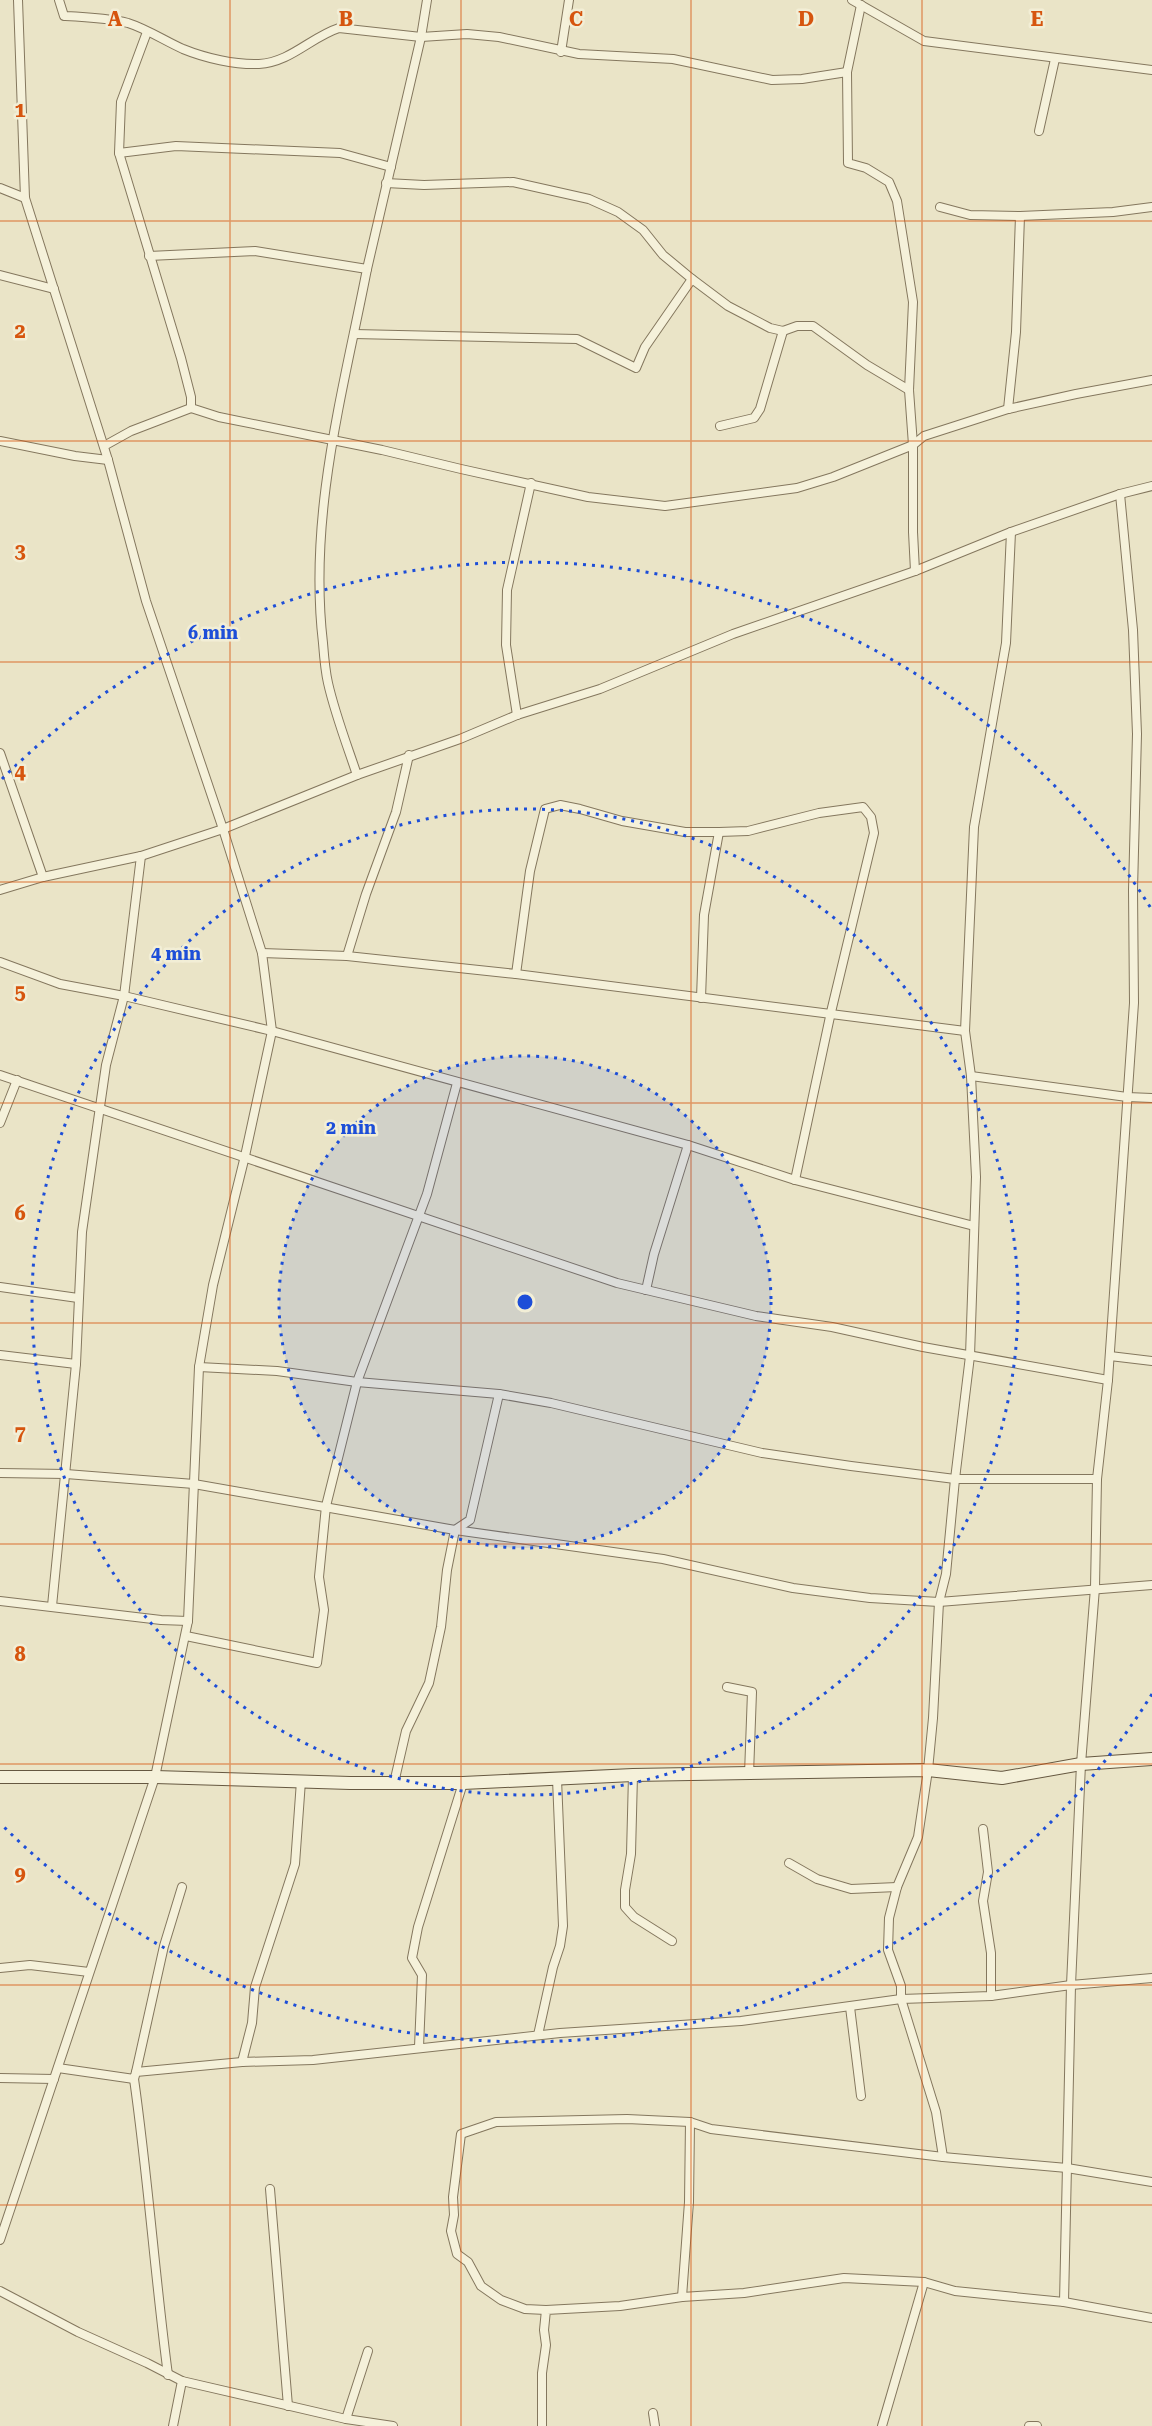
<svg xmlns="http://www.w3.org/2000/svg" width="1152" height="2426" font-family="'Roboto Serif',serif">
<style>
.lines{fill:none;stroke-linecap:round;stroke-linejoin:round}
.street-casing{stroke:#84775e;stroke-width:10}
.secondary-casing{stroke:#665841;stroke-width:14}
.street{stroke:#f5f1da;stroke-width:8}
.secondary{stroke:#f5f1da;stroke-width:12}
.grid{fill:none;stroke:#d6550e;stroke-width:1.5;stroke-opacity:0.55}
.ring{fill:none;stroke:#1d4ed8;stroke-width:3;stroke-dasharray:3 6}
.grid-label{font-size:20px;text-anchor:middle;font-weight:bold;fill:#d6550e;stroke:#f2eed6;stroke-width:5;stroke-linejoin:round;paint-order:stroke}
.centre{fill:#1d4ed8;stroke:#f2eed6;stroke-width:3}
.ring-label{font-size:18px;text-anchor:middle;font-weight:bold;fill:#1d4ed8;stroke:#f2eed6;stroke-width:5;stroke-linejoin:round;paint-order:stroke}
</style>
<rect width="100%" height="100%" fill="#eae4c7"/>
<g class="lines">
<g class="street-casing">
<g id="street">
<path d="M59 0 64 16C85 17 108 18 128 23 147 29 165 41 183 49 205 58 235 65 259 64 291 62 311 37 339 28L421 37 467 34 499 37 579 54 673 59 772 80 802 79 847 72"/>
<polyline points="852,0 924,41 1152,70"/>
<polyline points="861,5 847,72 848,163 866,168 889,182 897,201 913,302 909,390 913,445 913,532 915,571"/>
<polyline points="147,32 121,102 119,153 181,358 191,397 191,408 219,417 382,450 461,469 588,497 665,506 797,488 833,477 913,445 924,436 1008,409 1076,394 1152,380"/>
<polyline points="561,52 569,0"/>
<polyline points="1039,131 1055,59"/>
<polyline points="119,153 176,146 340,153 391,167"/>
<polyline points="0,188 25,198"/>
<polyline points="940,207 970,215 1020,216 1113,212 1152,207"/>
<path d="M149 256 255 251 367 269C343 392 308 516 323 643 324 656 325 670 328 683 335 714 347 745 357 775"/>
<polyline points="367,269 421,37 427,0"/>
<polyline points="0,275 54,289"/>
<polyline points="692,279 728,306 770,328 783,331 797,326 813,326 867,365 909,390"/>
<polyline points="354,334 577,339 636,368 645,347 692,279 663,255 643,230 618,212 589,199 513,182 424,185 386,183"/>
<polyline points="1008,409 1016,332 1020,216"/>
<polyline points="720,426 754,418 760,409 783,331"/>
<polyline points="0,441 75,456 108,460"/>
<polyline points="104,446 131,431 191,408"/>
<polyline points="517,715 506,645 507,590 531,483"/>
<polyline points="0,753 43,877"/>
<polyline points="0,890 43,877 141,856 223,829 357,775 460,739 517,715 600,689 733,634 915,571 1011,532 1120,494 1152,486"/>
<polyline points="262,953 347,956 516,974 965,1031"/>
<polyline points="347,956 366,894 396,812 409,755"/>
<polyline points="0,962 60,984 124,996 272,1031 688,1145 795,1180 974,1226"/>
<polyline points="516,974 530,871 545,809 560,805 580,809 622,821 685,832 719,832 748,831 819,813 863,807 871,817 874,833 831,1012 795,1180"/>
<polyline points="701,998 704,915 719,832"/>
<polyline points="0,1075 617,1283 756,1316 832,1327 923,1347 1108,1380"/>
<polyline points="971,1076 1127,1097 1152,1098"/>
<polyline points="0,1123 17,1080"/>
<polyline points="0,1287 78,1298"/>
<polyline points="646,1290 654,1254 688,1145"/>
<polyline points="0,1355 76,1364"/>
<polyline points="1110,1356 1152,1361"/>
<polyline points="199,1367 277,1371 357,1382 499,1394 551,1403 762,1453 851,1466 955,1479 1097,1479"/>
<polyline points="0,1473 66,1474 194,1484 455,1530 663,1559 793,1588 870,1598 939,1602 1152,1585"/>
<polyline points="0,1601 161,1620 188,1621"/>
<polyline points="52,1606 76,1364 82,1232 106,1065 124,996 141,856"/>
<polyline points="186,1636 317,1663 324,1610 319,1577 326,1506 357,1382 427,1194 457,1083"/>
<polyline points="727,1687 752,1692 749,1774"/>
<polyline points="633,1775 631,1854 625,1890 625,1907 634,1917 672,1941"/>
<polyline points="394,1783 406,1731 429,1683 441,1627 447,1570 455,1530 470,1520 499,1394"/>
<polyline points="983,1829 988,1872 983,1901 991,1953 991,1996"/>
<polyline points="789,1863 817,1879 851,1889 897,1887"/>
<polyline points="0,1968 30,1965 89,1972"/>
<polyline points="850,2007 861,2096"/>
<polyline points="538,2035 553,1967 560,1946 563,1926 557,1779"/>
<polyline points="419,2047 422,1975 412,1958 418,1927 463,1783"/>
<polyline points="242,2062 252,2023 255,1987 295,1864 301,1781"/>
<polyline points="58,2068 134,2079 136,2072 242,2062 313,2060 560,2033 741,2021 901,1999 991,1996 1071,1985 1152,1978"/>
<polyline points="136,2072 164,1946 182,1887"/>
<polyline points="0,2078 54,2079"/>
<path d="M134 2079C148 2177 155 2277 168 2375"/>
<polyline points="943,2157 936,2112 901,1999 901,1986 888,1950 889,1918 897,1887 918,1837 928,1770 933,1718 939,1602 946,1574 955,1479 970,1356 976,1177 971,1076 965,1031 974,827 1006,643 1011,532"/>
<polyline points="270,2189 288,2406"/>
<polyline points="0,2240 155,1777 188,1621 199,1367 213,1285 245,1156 272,1031 262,953 223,829 146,601 108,460 25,198 18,0"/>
<polyline points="0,2291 78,2332 147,2363 182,2381 346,2419 393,2426"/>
<polyline points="682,2297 689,2202 690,2122 711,2129 943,2157 1067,2168 1152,2182"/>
<polyline points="1064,2302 1071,1985 1081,1764 1095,1588 1097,1479 1108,1380 1134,1003 1133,890 1137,734 1133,630 1120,494"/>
<polyline points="546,2310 525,2309 501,2300 481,2286 468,2262 457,2254 451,2231 454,2215 453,2197 461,2134 496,2122 627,2119 690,2122"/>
<polyline points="653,2413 655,2426"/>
<polyline points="346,2419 368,2351"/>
<polyline points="173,2426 182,2381"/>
<polyline points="542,2426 542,2373 546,2345 544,2330 546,2310 620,2306 682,2297 744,2293 844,2278 924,2282 955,2291 1064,2302 1152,2318"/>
<polyline points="882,2426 924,2282"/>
<polyline points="1029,2426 1037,2426"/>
</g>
</g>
<g class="secondary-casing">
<polyline id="secondary" points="0,1777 155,1777 350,1783 463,1783 633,1775 928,1770 1002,1778 1081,1764 1152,1759"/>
</g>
<use href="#street" class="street"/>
<use href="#secondary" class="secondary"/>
</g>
<path class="grid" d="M230 0V2426M461 0V2426M691 0V2426M922 0V2426M0 221H1152M0 441H1152M0 662H1152M0 882H1152M0 1103H1152M0 1323H1152M0 1544H1152M0 1764H1152M0 1985H1152M0 2205H1152"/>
<circle cx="525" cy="1302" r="246" fill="#1d4ed8" fill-opacity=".12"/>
<g class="ring">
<circle cx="525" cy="1302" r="246"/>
<circle cx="525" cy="1302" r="493"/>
<path d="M1152 1694A739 739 0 0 1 2 1825M2 779A739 739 0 0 1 1152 910"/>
</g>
<g class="grid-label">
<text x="115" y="26">A</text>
<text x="346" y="26">B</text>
<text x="576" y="26">C</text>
<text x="806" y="26">D</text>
<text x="1037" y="26">E</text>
<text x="20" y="117">1</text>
<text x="20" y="338">2</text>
<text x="20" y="558">3</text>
<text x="20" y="779">4</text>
<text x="20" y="999">5</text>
<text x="20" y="1220">6</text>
<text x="20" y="1440">7</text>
<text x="20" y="1661">8</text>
<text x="20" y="1881">9</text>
</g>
<circle cx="525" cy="1302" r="9" class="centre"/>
<g class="ring-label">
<text x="213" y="639">6 min</text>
<text x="176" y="960">4 min</text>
<text x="351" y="1134">2 min</text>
</g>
</svg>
